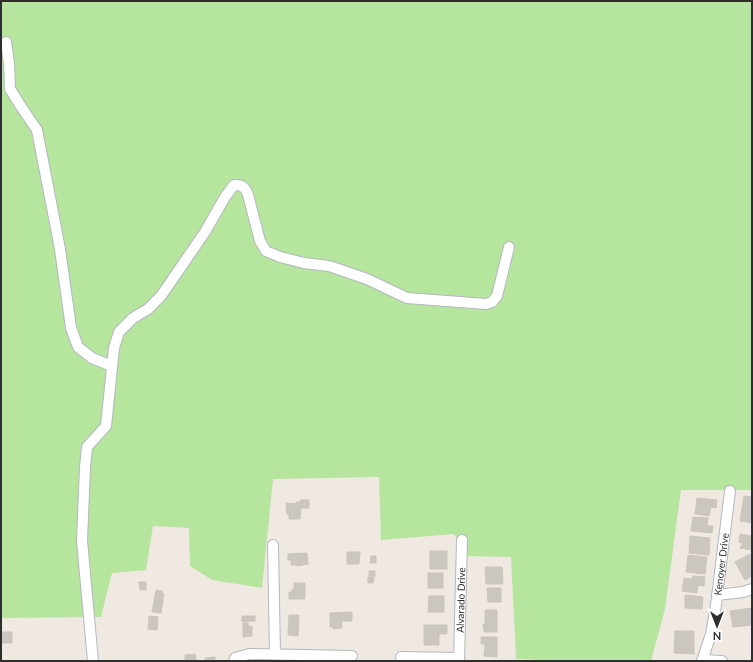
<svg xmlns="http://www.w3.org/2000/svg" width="753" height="662" font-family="Lato,sans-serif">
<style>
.green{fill:#b6e59e}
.building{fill:#cbc7bf;stroke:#cbc5ba}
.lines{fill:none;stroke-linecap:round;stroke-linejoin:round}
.minor-casing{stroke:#b4b7c1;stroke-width:12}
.minor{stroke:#fff;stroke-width:10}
.labels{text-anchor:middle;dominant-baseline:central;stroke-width:3;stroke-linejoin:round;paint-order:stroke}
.street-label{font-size:10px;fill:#2e2e2e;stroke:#fff}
</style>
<rect width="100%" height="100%" fill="#efe9e1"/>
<polygon class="green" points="1,1 752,1 752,490 681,490 665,609 651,661 569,661 516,659 511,557 466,556 454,534 381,540 379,477 273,479 262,588 212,580 190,566 189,528 153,526 146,570 112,573 101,617 2,618 1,629"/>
<g class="building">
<polygon points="744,496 752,497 752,523 740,521"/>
<polygon points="697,498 717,500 716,508 711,507 709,516 695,514"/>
<polygon points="300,500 309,500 309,508 301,508 300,519 289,519 289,514 287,514 286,503 296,504 296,502 300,502"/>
<polygon points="693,517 708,518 707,526 713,526 712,533 691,531"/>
<polygon points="740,534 752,536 752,550 740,548 743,543 739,542"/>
<polygon points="690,536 710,538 709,555 689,553"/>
<rect x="430" y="551" width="17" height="18"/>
<polygon points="347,552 360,552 359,564 347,564"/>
<polygon points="307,553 308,564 297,566 297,565 291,565 291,560 288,560 288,554"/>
<polygon points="750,554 752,557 752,576 745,580 735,562"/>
<polygon points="688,555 707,557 705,574 686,572"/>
<polygon points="371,556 376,556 376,563 370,563"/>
<polygon points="485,567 502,567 503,584 486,584"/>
<rect x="369" y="571" width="6" height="5"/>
<rect x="428" y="573" width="15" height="15"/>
<polygon points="693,576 705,577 704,586 698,585 697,593 682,591 684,578 692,579"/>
<polygon points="368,577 374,577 373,583 368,583"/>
<polygon points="139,582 146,582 146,590 140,590"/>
<polygon points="294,583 305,583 305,599 289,599 289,592 292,592 292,589 294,589"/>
<polygon points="487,588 501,588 501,602 488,602"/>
<polygon points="156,590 162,591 162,593 164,594 161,613 152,612"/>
<polygon points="685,595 703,597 702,609 685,608"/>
<polygon points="429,596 444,596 444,612 428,612"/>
<polygon points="752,608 752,625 733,627 730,611"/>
<polygon points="485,610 497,610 497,632 484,632 483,624 485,624"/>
<polygon points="352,612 352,621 342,621 342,628 333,629 333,627 330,627 330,613"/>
<polygon points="289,615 299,615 298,636 288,635"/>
<polygon points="149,616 158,617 157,630 148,629"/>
<polygon points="242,616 255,616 255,621 242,622"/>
<polygon points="243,623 248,623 248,626 252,626 252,636 243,637"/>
<polygon points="424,625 447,625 447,634 439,634 439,645 424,645"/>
<polygon points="675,631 694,631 694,654 674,653"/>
<rect x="1" y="632" width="11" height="11"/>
<polygon points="481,637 497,637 497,657 484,656 485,644 481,644"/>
<polygon points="195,654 196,661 185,661 185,655"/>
<polygon points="215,657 215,661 205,661 205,658"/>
</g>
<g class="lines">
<g class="minor-casing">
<g id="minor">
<polyline points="6,42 9,63 10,89 22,108 37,130 60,249 71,328 78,347 92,358 112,366"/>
<polyline points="273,545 275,654"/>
<polyline points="717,595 743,592 752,589"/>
<polyline points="401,657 459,658"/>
<polyline points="703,660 722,661"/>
<path d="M93 661 82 541 85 467 87 447 106 426 114 348 119 332 133 318 148 309 161 296 205 232 225 197 234 185C243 185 245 187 248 195L260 241 266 251 280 257 304 263 329 266 367 279 407 298 486 304 492 302 497 296 509 247"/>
<polyline points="234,661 235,658 249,654 352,656"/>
<path id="s1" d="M459 661 462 540"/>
<path id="s2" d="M702 661 711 634 716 605 730 491"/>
</g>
</g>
<use href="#minor" class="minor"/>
</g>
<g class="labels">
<g class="street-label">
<text stroke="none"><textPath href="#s2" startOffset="99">Kenoyer Drive</textPath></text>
<text stroke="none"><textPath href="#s1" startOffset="61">Alvarado Drive</textPath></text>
</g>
</g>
<rect width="753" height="662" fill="none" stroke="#2e2e2e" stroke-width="4"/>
<g transform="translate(717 626) rotate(180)" stroke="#ffffff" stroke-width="3" paint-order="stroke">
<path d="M0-3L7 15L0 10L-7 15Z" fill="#2e2e2e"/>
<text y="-6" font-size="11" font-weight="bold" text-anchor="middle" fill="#2e2e2e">N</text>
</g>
</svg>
